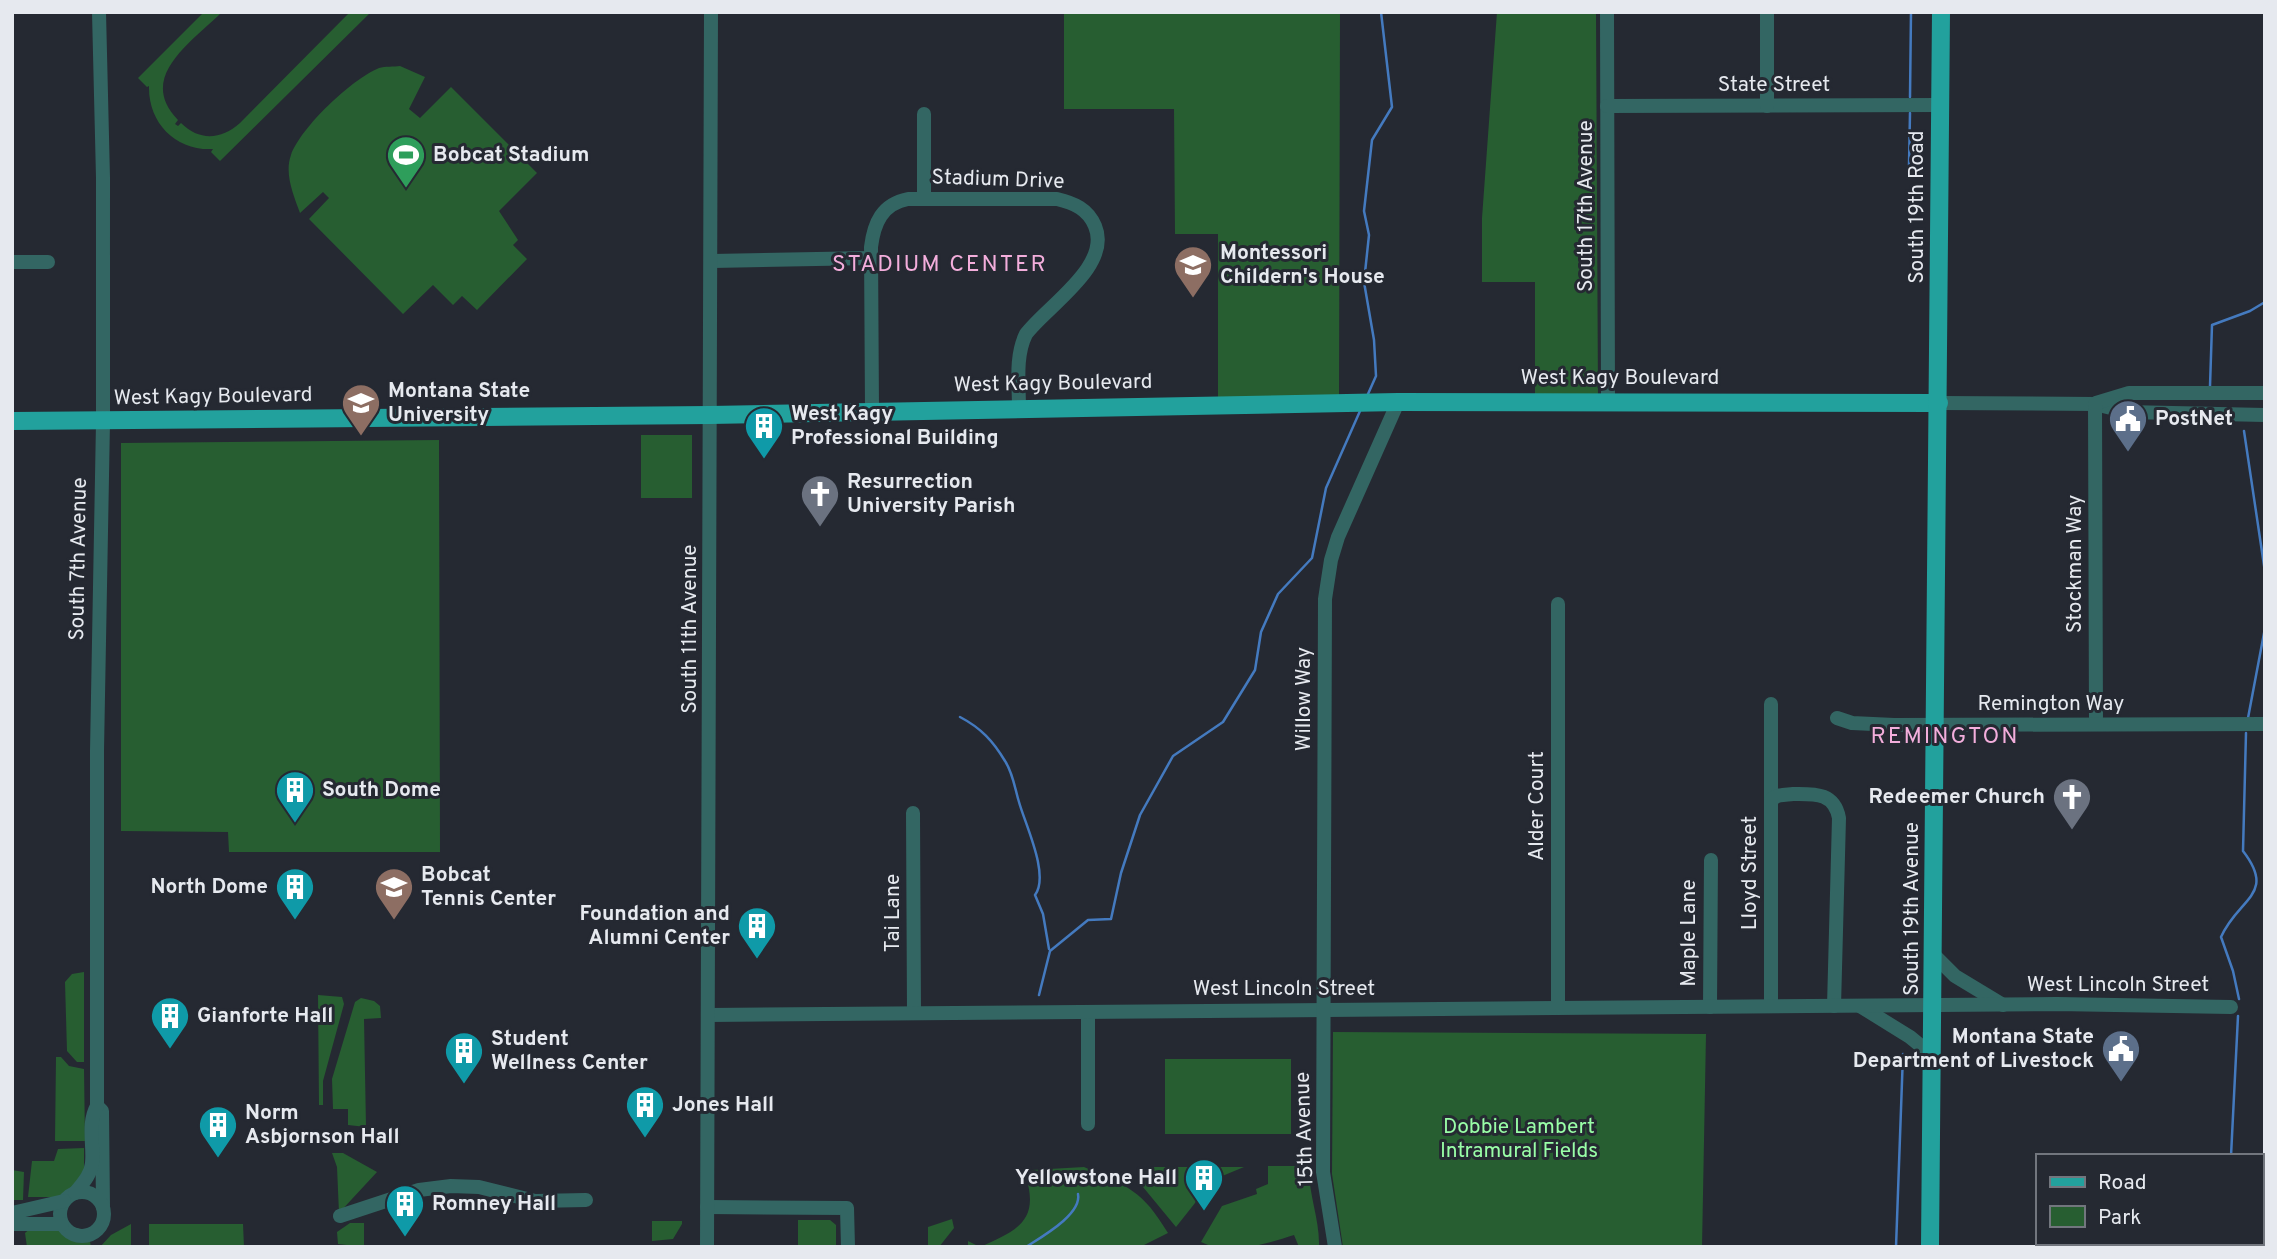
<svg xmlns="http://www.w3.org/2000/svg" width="2277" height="1259" font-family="Overpass,sans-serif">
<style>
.green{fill:#275e31}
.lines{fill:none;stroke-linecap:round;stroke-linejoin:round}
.stream{stroke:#447abf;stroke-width:2.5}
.minor{stroke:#336663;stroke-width:14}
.major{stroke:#22a19d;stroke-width:18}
.labels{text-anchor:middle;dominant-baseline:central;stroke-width:6;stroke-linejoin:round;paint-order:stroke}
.street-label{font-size:21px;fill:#e6e9ef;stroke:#252932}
.poi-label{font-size:21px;font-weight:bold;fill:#e6e9ef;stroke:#252932;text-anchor:start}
.park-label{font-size:21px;fill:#99fea7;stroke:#252932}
.neighbourhood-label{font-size:23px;letter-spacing:2px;fill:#f3aedc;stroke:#252932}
</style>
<rect width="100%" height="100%" fill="#252932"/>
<g class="green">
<path d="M204 12H222C192 42 136 77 178 120L175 124 178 126 181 123C199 141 221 140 240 123L350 12H371L220 161 211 152 213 149C176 151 148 123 149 86L147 87 138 78Z"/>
<polygon points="1064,12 1340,12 1339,399 1218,400 1218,234 1175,234 1174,109 1064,109"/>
<polygon points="1497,12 1596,12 1598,396 1535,397 1535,282 1482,282 1482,218"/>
<path d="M400 66 425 77 409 109 420 118 451 87 537 173 499 211 518 240 513 245 527 259 477 310 462 296 453 305 433 285 403 314 309 219 329 198 323 192 300 213C294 196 284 174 291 155 301 127 352 79 379 68 385 66 394 67 400 66Z"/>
<rect x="641" y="435" width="51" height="63"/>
<polygon points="439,440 440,852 229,852 228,832 121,831 121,443"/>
<polygon points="84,972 84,1062 77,1062 67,1051 65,982 72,974"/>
<polygon points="318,995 342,997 344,1004 323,1081 323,1105 319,1105"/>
<polygon points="361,998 374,1001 380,1006 381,1018 364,1019 366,1127 348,1125 348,1109 333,1109 332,1079 355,1002"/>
<polygon points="1333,1032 1706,1034 1702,1247 1343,1247 1332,1174"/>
<polygon points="56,1057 61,1057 69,1066 84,1069 85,1141 55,1141"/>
<rect x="1165" y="1059" width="126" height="75"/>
<polygon points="84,1148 84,1197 28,1197 32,1161 54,1161 58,1149"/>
<polygon points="332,1153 343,1153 377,1172 339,1213 337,1167"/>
<path d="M1268 1166H1309C1308 1194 1320 1219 1319 1247H1299L1294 1235C1266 1244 1229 1256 1201 1242L1222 1206 1257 1194 1256 1189 1268 1184Z"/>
<path d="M1084 1167C1129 1187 1142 1190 1168 1233L1140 1247H968V1241L980 1247C1015 1231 1040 1222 1026 1177L1032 1170Z"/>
<polygon points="1149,1167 1244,1167 1203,1184 1195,1203 1176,1227 1143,1187 1140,1179"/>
<polygon points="12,1170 24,1172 23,1200 12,1200"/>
<polygon points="952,1219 954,1228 939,1247 928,1247 928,1227"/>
<polygon points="798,1220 830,1220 836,1225 836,1247 798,1247"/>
<polygon points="652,1221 682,1221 682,1224 673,1239 652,1241"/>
<polygon points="350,1223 364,1223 364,1247 338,1244 337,1232"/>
<polygon points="131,1224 131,1247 100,1247 111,1235"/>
<polygon points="149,1224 243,1224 244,1247 149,1247"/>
<polygon points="31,1228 78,1228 89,1236 91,1247 27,1247 25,1233"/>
</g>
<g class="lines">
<g class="stream">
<polyline points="1910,97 1911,12"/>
<polyline points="1909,166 1910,113"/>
<polyline points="2210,386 2212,325 2250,311 2265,302"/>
<polyline points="1368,394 1376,376 1374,340 1364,282 1369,235 1364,211 1372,140 1392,107 1381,12"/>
<polyline points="2244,431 2265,572"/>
<path d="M960 717C981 728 993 741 1005 761 1013 773 1015 789 1019 802 1025 824 1050 875 1035 895L1043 914 1049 949"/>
<polyline points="2248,718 2265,628"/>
<polyline points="1039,995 1050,951 1088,920 1111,919 1121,873 1140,815 1173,756 1223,722 1255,670 1261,632 1278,594 1312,558 1326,488 1360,411"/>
<path d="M2239 999 2233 971 2221 937C2238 898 2277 895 2243 851L2246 733"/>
<polyline points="2231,1156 2238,1016"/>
<path d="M1026 1247C1043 1236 1082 1214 1078 1194"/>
<polyline points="1896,1247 1903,1054"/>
<polyline points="2217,1247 2217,1243"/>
</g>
<g class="minor">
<polyline points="1607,12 1608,401"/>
<polyline points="1607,106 1940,105"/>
<polyline points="1767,106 1767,12"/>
<polyline points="924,114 924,199"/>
<polyline points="712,261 871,258"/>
<polyline points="12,262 48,262"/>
<polyline points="1939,403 2095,404 2127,412 2265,415"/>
<polyline points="2096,403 2129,393 2265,393"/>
<polyline points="2095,404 2096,724"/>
<path d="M872 410 871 247C874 223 882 204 908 199H1057C1074 203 1088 209 1095 226 1112 266 1047 306 1026 334 1015 356 1019 384 1019 408"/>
<polyline points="1558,604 1558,1008"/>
<polyline points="1837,718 1852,723 1894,725 2265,724"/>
<polyline points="1771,800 1771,704"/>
<polyline points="913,813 914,1013"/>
<polyline points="1935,956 1955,976 2003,1005"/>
<path d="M1771 1006V800C1778 794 1784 795 1793 794 1814 794 1834 792 1839 818L1834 1006"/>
<polyline points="1860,1006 1910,1037 1932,1055"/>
<polyline points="1710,1007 1711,860"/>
<polyline points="1088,1012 1088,1124"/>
<polyline points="709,1015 2057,1004 2231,1007"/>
<polyline points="98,1107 102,1111 103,1207"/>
<circle cx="82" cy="1214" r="22"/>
<path d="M75 1193C82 1184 91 1175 92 1163 94 1145 87 1124 97 1106V751L103 422V178L99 12"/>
<polyline points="707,1207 847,1208 848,1247"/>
<polyline points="12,1213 64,1201"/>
<polyline points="340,1216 419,1190 451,1186 479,1187 535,1201 586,1200"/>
<polyline points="12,1224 62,1224"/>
<polyline points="707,1247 711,12"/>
<polyline points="1335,1247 1323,1172 1325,599 1331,560 1338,537 1398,402"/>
</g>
<g class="major">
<polyline points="12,421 710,415 1398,402 1939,403"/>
<polyline points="1930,1247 1941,12"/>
</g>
</g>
<defs>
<g id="stadium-pin" transform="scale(2.0125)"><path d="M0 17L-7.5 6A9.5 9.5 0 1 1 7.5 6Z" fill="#2e9e5b" stroke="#252932"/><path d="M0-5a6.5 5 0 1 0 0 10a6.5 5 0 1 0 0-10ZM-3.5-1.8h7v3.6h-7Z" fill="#fff"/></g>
<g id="school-pin" transform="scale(2.0125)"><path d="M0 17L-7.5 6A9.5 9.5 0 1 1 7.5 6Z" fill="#8d6e63" stroke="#252932"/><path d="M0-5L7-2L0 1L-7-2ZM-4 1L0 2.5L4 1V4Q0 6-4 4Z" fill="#fff"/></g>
<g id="university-pin" transform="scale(2.0125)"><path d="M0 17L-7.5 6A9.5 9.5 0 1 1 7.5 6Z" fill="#8d6e63" stroke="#252932"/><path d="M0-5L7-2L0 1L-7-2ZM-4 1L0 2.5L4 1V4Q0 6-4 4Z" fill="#fff"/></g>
<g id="civic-pin" transform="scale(2.0125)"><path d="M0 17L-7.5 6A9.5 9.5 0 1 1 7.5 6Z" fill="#5c6f8a" stroke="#252932"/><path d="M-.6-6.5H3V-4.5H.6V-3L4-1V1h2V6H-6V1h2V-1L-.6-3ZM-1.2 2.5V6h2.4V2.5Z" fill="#fff"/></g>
<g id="building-pin" transform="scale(2.0125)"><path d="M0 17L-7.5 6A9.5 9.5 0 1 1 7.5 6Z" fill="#0f9aa8" stroke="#252932"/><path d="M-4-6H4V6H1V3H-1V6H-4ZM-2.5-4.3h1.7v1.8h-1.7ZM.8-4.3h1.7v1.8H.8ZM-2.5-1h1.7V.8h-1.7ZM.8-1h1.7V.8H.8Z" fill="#fff"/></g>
<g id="church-pin" transform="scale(2.0125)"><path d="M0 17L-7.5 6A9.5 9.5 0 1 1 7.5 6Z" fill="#6b7280" stroke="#252932"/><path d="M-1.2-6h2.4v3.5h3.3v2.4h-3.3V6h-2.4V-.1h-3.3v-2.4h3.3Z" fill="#fff"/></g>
</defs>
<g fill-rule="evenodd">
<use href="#stadium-pin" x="406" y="155"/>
<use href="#school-pin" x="1193" y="265"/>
<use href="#university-pin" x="361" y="403"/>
<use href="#civic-pin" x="2128" y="419"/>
<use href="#building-pin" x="764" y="426"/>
<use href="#church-pin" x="820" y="494"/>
<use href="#building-pin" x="295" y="790"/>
<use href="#church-pin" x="2072" y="797"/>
<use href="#building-pin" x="295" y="887"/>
<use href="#university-pin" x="394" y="887"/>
<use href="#building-pin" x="757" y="926"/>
<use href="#building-pin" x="170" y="1016"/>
<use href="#civic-pin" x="2121" y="1049"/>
<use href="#building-pin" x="464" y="1051"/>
<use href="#building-pin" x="645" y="1105"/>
<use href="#building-pin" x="218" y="1125"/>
<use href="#building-pin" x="1204" y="1178"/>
<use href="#building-pin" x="405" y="1204"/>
</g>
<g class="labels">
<g class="street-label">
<text x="1774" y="85">State Street</text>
<text transform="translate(998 180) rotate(2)">Stadium Drive</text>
<text transform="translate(1586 206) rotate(-90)">South 17th Avenue</text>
<text transform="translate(1917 207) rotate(-90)">South 19th Road</text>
<text x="1620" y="378">West Kagy Boulevard</text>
<text transform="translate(1053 384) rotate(-1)">West Kagy Boulevard</text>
<text transform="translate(213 397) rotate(-1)">West Kagy Boulevard</text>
<text transform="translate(79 559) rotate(-89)">South 7th Avenue</text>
<text transform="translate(2075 564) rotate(-90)">Stockman Way</text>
<text transform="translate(690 629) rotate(-90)">South 11th Avenue</text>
<text transform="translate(1304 699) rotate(-90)">Willow Way</text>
<text x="2051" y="704">Remington Way</text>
<text transform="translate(1537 806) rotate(-90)">Alder Court</text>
<text transform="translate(1750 873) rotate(-90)">Lloyd Street</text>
<text transform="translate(1912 909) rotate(-90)">South 19th Avenue</text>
<text transform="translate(893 913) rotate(-90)">Tai Lane</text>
<text transform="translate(1689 933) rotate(-90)">Maple Lane</text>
<text x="2118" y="985">West Lincoln Street</text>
<text x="1284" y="989">West Lincoln Street</text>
<text transform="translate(1305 1129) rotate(-92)">15th Avenue</text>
</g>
<g class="poi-label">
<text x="433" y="155">Bobcat Stadium</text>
<text x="1220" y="253">Montessori<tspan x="1220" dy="24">Childern's House</tspan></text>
<text x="388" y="391">Montana State<tspan x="388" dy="24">University</tspan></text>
<text x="791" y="414">West Kagy<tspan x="791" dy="24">Professional Building</tspan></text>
<text x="2155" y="419">PostNet</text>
<text x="847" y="482">Resurrection<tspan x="847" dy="24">University Parish</tspan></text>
<text x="322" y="790">South Dome</text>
<text x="2045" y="797" text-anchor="end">Redeemer Church</text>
<text x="421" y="875">Bobcat<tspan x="421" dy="24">Tennis Center</tspan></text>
<text x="268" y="887" text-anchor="end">North Dome</text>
<text x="730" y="914" text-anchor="end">Foundation and<tspan x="730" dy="24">Alumni Center</tspan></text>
<text x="197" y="1016">Gianforte Hall</text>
<text x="2094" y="1037" text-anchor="end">Montana State<tspan x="2094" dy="24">Department of Livestock</tspan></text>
<text x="491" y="1039">Student<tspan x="491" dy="24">Wellness Center</tspan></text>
<text x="672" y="1105">Jones Hall</text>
<text x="245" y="1113">Norm<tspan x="245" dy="24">Asbjornson Hall</tspan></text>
<text x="1177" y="1178" text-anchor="end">Yellowstone Hall</text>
<text x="432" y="1204">Romney Hall</text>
</g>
<g class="park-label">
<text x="1519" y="1127">Dobbie Lambert<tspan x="1519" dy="24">Intramural Fields</tspan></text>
</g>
<g class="neighbourhood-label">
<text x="940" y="265">STADIUM CENTER</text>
<text x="1945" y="737">REMINGTON</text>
</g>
</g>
<rect width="2277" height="1259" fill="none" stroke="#e6e9ef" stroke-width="28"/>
<rect x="2036" y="1154" width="228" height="91" fill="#252932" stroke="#72767e" stroke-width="2"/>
<rect x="2050" y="1177" width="35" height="10" fill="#22a19d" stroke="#72767e" stroke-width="2"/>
<text x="2098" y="1189" font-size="21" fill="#e6e9ef">Road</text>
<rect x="2050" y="1206" width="35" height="21" fill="#275e31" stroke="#72767e" stroke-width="2"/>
<text x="2098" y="1224" font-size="21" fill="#e6e9ef">Park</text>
</svg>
